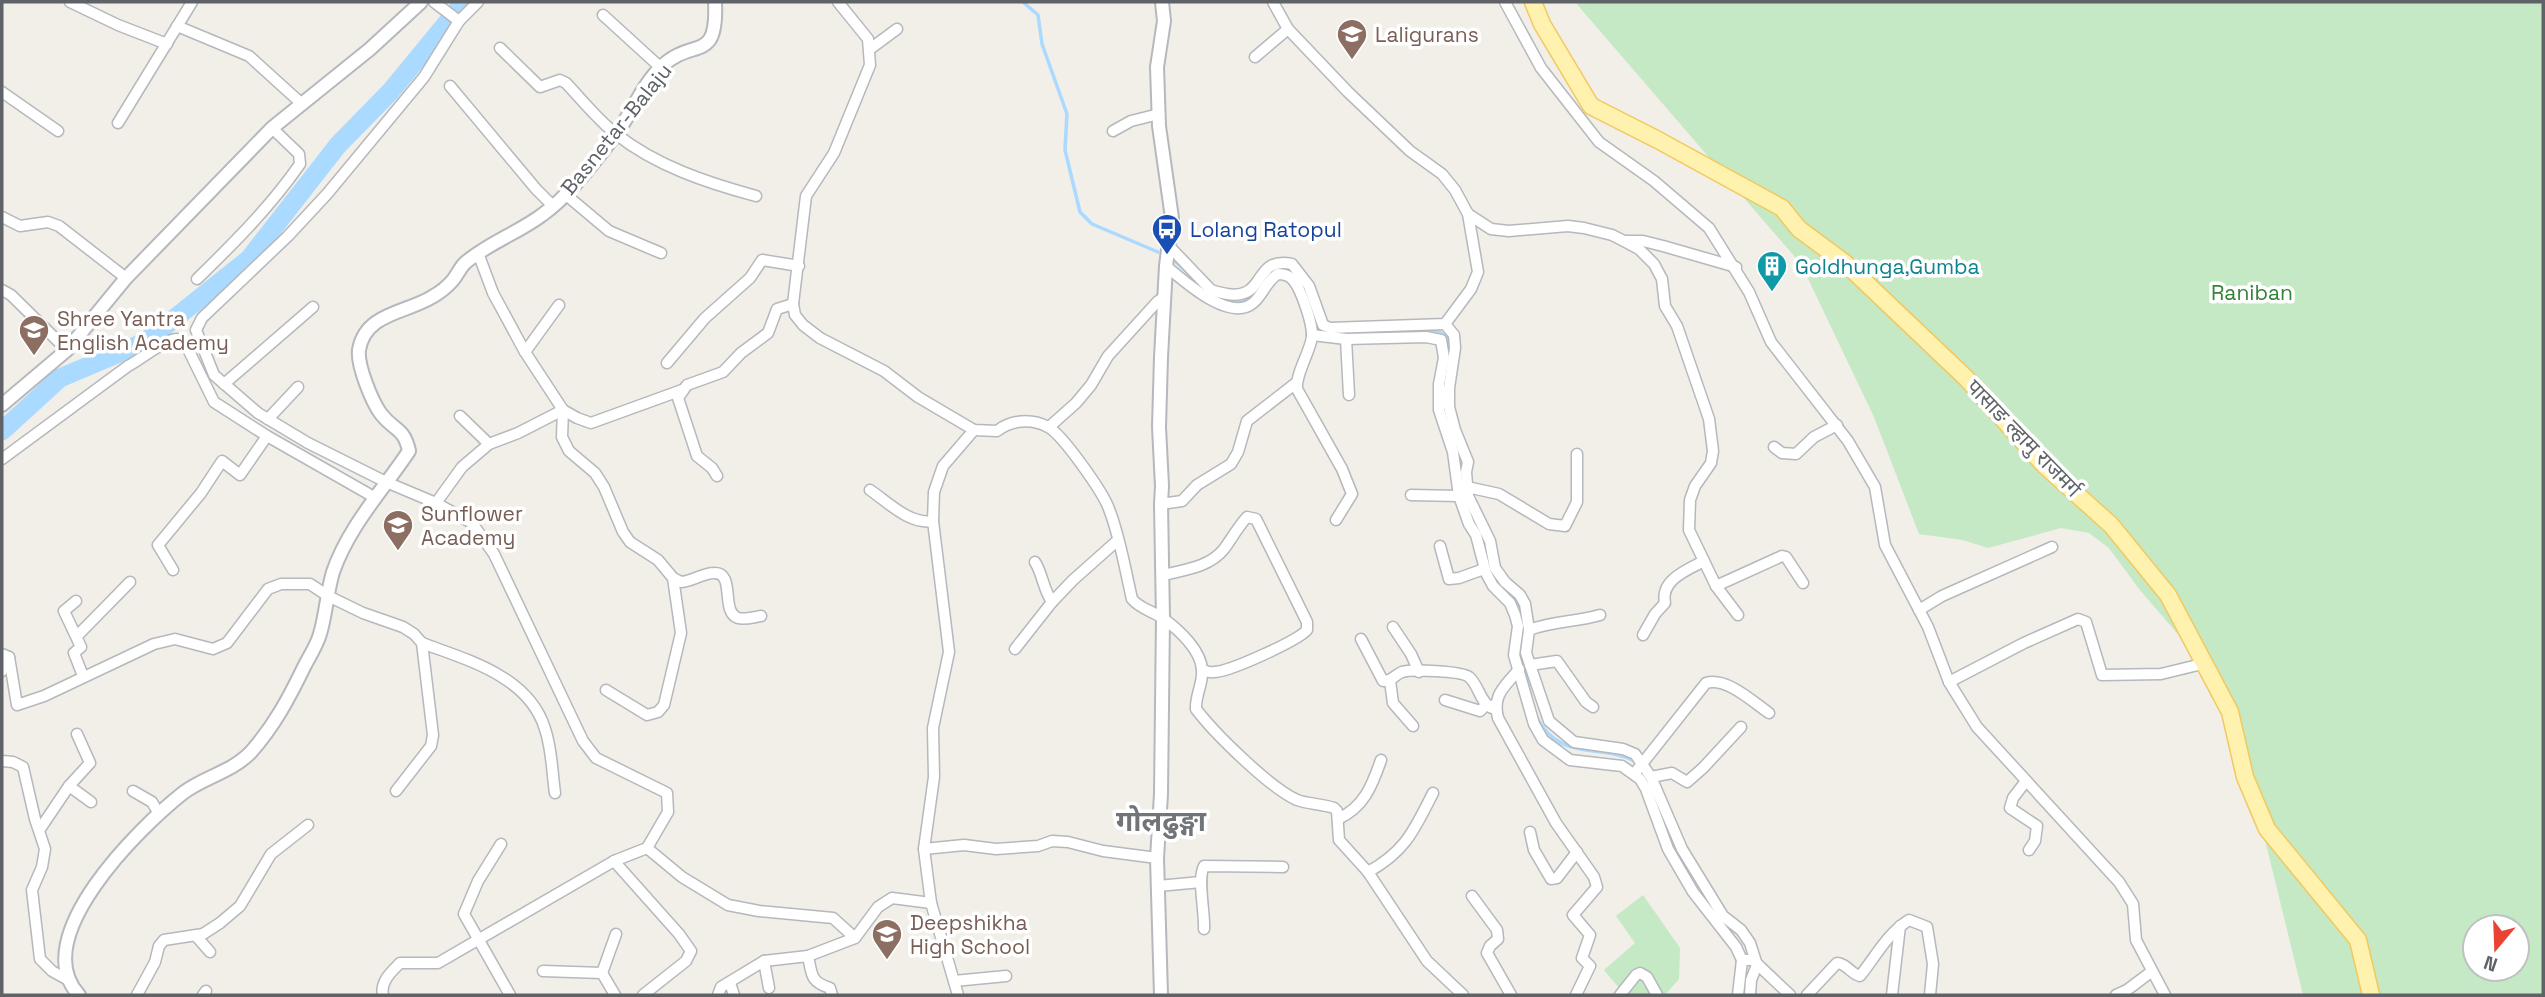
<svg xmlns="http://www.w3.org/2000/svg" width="2545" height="997" font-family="'Space Grotesk','Noto Sans Devanagari',sans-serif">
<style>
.green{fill:#c5e8c5;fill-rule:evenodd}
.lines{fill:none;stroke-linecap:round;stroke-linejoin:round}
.stream{stroke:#aadaff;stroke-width:3.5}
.river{stroke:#aadaff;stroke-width:19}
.minor-casing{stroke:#b5b8bc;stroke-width:13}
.tertiary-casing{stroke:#b5b8bc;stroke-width:16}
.primary-casing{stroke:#f2c960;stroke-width:19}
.minor{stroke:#fff;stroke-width:10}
.tertiary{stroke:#fff;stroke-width:12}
.primary{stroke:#fff2af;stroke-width:16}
.labels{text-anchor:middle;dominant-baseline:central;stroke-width:7;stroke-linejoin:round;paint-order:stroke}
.education-label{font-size:21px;fill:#785e54;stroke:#fff;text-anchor:start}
.street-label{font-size:21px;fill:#5f6368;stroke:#fff}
.transit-label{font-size:21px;fill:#164399;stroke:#fff;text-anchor:start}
.culture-label{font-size:21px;fill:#0d838f;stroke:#fff;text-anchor:start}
.park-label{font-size:21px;fill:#348238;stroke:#fff}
.district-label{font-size:28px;font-weight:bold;fill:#70757a;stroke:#fff}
</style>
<rect width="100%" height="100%" fill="#f1efe8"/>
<g class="green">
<path d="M1575 2H2543V995H2303L2254 795 2207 668 2139 589 2109 548 2089 533 2061 528 1988 548 1963 540 1919 534 1874 417 1801 264ZM2475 927H2517V969H2475Z"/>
<polygon points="1643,895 1680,948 1679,979 1665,995 1625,995 1604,970 1635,943 1616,916"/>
</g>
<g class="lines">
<g class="stream">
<polyline points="1023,2 1038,15 1042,44 1067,114 1065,150 1080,212 1092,224 1158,252"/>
<polyline points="1175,261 1191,276"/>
<polyline points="1267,275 1282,268"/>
<path d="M1211 295C1236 303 1246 309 1261 284"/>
<polyline points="1313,310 1319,328 1329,333"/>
<polyline points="1340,334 1437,331 1447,336 1450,348 1448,360"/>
<polyline points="1444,392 1447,417"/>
<polyline points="1481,532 1490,569 1497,581 1521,608 1522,613"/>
<path d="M1524 635C1517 656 1527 673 1530 695"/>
<path d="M1536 716C1559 762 1598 743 1635 761"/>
</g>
<polyline class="river" points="2,431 60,378 145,342 249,259 338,145 390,92 464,2"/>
<g class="minor-casing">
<g id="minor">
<polyline points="70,2 118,25 167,44"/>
<path d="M838 2 868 39 870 65 834 153 806 196 793 304 795 315 803 325 820 338 884 371 918 397 974 430 997 431C1011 420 1031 418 1048 427 1062 434 1103 492 1109 509 1120 537 1125 569 1132 599 1140 609 1153 611 1164 619 1179 630 1202 651 1202 671 1203 684 1195 696 1196 709 1214 733 1270 788 1297 800 1308 804 1322 804 1334 808L1337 811 1339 840 1368 872 1427 961 1463 995"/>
<polyline points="1505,2 1541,68 1599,142 1654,181 1709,228 1749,292 1771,342 1848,441 1875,487 1885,545 1928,627 1949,682 1977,727 2119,882 2133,904 2136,940 2165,995"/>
<polyline points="603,15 660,67"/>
<polyline points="459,21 478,2"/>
<polyline points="177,26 249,56 302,104"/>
<path d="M500 48 540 87 560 80 566 83C582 100 598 120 616 134 656 166 708 183 756 196"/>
<polyline points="870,49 897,29"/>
<polyline points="1255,57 1288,29"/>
<polyline points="450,86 536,189 553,206"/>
<polyline points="2,92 58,131"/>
<polyline points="118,123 192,2"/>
<polyline points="1113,131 1131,121 1159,114"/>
<polyline points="565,194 609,231 661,253"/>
<polyline points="1468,214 1491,229 1509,231 1568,226 1584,228 1612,235 1624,241 1643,241 1663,246 1736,267"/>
<polyline points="2,217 20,226 48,222 59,226 126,278"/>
<polyline points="1624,241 1639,249 1654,264 1662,279 1665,306 1677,326 1709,419 1713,451 1711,463 1695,486 1690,500 1689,530 1716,586 1738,615"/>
<path d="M1168 245 1211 290C1221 293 1234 297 1244 293 1263 287 1259 257 1292 264L1309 286 1323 325 1330 328 1445 324 1471 289 1478 272 1468 214 1455 190 1442 174 1410 151 1348 92 1288 29 1273 2"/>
<path d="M478 253 493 293 525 352 563 410 562 437 569 451 595 473 604 487 623 532 630 542 658 560 673 578 681 582C693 581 703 573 714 573 736 572 720 612 738 618 745 620 754 617 761 616"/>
<path d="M1166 266C1183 280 1229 323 1253 303 1263 295 1266 281 1278 274 1284 274 1289 275 1293 280 1301 289 1313 324 1312 337 1310 352 1295 375 1297 389L1342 469 1352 494 1336 520"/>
<path d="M197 279C235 242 270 207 300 164L299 154 272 128"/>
<polyline points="2,290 11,295 67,350"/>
<polyline points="1445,324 1454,335 1455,348 1449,388 1449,407 1455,430 1468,462 1466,472 1468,496 1490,541 1495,568 1505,582 1520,595 1525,604 1529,630 1526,653 1549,721 1574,742 1623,749 1635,754 1651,777 1672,773 1687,782 1703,768 1741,727"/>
<polyline points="1312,335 1346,339 1426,337 1441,340 1444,358 1439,384 1439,410 1453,452 1459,496 1469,524 1476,535 1486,573 1493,586 1510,603 1515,615 1518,626 1514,655 1534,724 1543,740 1570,760 1622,766 1640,779 1646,789 1668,849 1693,892 1736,947 1742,960 1753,960 1790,995"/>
<polyline points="1346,339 1349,395"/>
<polyline points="525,352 559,305"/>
<polyline points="667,363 705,318 750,278 762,260 799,266"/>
<polyline points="224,384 313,307"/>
<polyline points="460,416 489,444"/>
<polyline points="268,419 298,387"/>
<polyline points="1049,427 1076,403 1091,385 1108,356 1157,302 1163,298"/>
<polyline points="1774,447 1782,453 1796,454 1814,437 1837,425"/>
<path d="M2 459 128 366C142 359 163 340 177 339L186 345 214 402 267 436 374 497"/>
<polyline points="717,476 712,468 697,456 678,398 687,385 723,372 741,353 768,333 777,309 793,304"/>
<polyline points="1467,487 1499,494 1549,524 1565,526 1577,502 1577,454"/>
<path d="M870 490C889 503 910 525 933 521"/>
<polyline points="1411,495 1459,496"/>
<polyline points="436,503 462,467 489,444 518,433 563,410 577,418 591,423 682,390"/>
<polyline points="1161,504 1182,501 1197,485 1231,464 1238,452 1247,421 1296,383"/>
<polyline points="1440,546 1449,579 1459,578 1484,569"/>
<path d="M1035 562C1043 575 1043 589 1052 602"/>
<polyline points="173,570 158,545 201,493 222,461 240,475 267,436"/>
<path d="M1163 575C1184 570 1210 567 1224 549 1232 538 1238 527 1247 517L1256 519 1307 622V630C1297 641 1229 672 1214 672 1210 673 1206 671 1203 670"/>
<polyline points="1716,586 1782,556 1786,557 1803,583"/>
<polyline points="76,601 64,611 81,647 74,653 83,676"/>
<polyline points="1919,610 1942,596 2052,547"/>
<polyline points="1393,627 1411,654 1419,672"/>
<path d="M1529 630C1552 621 1576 622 1600 615"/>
<path d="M1643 635 1655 614 1665 603C1660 580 1687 570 1704 561"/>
<polyline points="77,636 130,582"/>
<path d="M1361 639 1383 681C1392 682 1394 675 1402 672 1411 669 1462 671 1469 677 1479 685 1480 703 1492 708L1494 705"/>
<path d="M422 643C467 660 529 676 545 729 552 749 552 772 555 793"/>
<polyline points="1015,649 1052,602 1073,580 1118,540"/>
<polyline points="2,654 9,657 2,671"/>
<polyline points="9,657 17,705 44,696 154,644 175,639 213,649 227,643 268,589 281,584 310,584 328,596 363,613 403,627 414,634 422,643 433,735 431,746 396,791"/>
<polyline points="1530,665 1557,661 1586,702 1593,707"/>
<path d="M1519 669C1505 687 1492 694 1498 718L1556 823 1594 877 1597 887 1573 915 1590 935 1582 958 1590 966 1576 995"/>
<polyline points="1390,681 1393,703 1413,726"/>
<polyline points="1949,682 2024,643 2078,619 2086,622 2102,675 2161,674 2206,663"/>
<polyline points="606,690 647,715 658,712 664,705 681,633 673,578"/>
<polyline points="1445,700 1480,711 1486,705"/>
<polyline points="2,761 13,762 23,767 35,819 45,849 42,867 32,890 40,959 52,971 70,981"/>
<path d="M1634 774 1706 683C1727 677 1753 702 1769 713"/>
<polyline points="1651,777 1682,849 1723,916 1741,930 1750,943 1757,965 1751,980 1750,995"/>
<polyline points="2026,781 2013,798 2010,808 2037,826 2035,841 2029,850"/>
<polyline points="69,786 91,802"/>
<polyline points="133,791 152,802 159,814"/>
<path d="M1338 819C1364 807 1372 786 1381 760"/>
<polyline points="40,829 69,786 90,763 77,734"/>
<polyline points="1530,832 1534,850 1551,879 1557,878 1577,852"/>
<polyline points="501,844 478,881 464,914 510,995"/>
<polyline points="647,848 682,877 728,905 759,911 833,918 855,938"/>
<polyline points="924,849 964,845 996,849 1038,846 1052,841 1068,842 1103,851 1157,858"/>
<polyline points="614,861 679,934 691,951 686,961 643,995"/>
<path d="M1368 872C1406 851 1414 830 1433 793"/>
<polyline points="1158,886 1201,882"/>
<polyline points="1472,896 1497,930 1498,939 1490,946 1487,953 1511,995"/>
<path d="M1204 929C1205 912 1197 879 1204 866L1283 867"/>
<polyline points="196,936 210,952"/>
<path d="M808 956C812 974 810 982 830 988L832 995"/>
<polyline points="764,961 769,988"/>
<polyline points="543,971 602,973 615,995"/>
<polyline points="602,973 616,934"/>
<polyline points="954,981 1006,976"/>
<polyline points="730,983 734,995"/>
<polyline points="137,995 155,962 159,946 164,940 203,934 220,923 240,906 271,854 308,825"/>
<polyline points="203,995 206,991"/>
<path d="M383 995C380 982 391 972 400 963H438L614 861 647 848 668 812 667 793 596 758 583 741 494 554 472 523 436 503 386 482 308 443 258 413 214 375 196 330 202 318 288 236 327 194 424 77 459 21 434 2"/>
<polyline points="718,995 721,987 764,961 808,956 855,938 878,907 892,898 931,903"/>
<polyline points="958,995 931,903 924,849 934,777 933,728 949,652 933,521 934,492 943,466 974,430"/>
<polyline points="1620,995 1636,975 1640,973 1647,977 1657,995"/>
<polyline points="1738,995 1742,960"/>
<path d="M1807 995 1837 963C1846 963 1851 974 1860 976 1876 956 1887 934 1909 920L1927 927 1933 964 1930 995"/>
<polyline points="1892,995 1900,926"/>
<polyline points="2116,995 2127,990 2151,972"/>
</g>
</g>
<g class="tertiary-casing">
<g id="tertiary">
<polyline points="2,405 67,350 126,278 272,128 370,49 421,2"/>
<path d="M79 995C26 938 140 827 183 793 204 777 232 772 251 752 274 726 289 698 304 667 309 657 317 645 320 634 326 614 327 592 333 572 349 526 383 490 409 451 404 427 394 431 381 414 372 402 357 365 359 350 365 313 406 313 432 297 439 293 448 286 453 280 457 275 460 268 465 263 488 243 518 233 542 215 570 195 592 164 614 137 631 115 642 85 661 67 693 36 718 65 715 2"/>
<polyline points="1161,995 1157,858 1161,794 1163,618 1161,504 1162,486 1159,427 1161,357 1166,266 1172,218 1159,126 1157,67 1164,21 1162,2"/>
</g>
</g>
<g class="primary-casing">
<polyline id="primary" points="1533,2 1542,24 1591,106 1658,140 1782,208 1799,229 1845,263 1966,378 2044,465 2111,525 2168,595 2230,712 2245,777 2267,829 2358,940 2371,995"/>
</g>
<use href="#minor" class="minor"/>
<use href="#tertiary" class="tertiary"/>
<use href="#primary" class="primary"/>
</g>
<defs>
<g id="school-pin" transform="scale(1.575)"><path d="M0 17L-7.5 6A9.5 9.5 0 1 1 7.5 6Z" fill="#8d6e63" stroke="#fff"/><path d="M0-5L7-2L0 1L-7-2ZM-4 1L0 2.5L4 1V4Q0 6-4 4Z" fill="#fff"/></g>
<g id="bus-pin" transform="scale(1.575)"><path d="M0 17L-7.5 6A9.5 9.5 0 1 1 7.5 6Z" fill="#1a4fb4" stroke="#fff"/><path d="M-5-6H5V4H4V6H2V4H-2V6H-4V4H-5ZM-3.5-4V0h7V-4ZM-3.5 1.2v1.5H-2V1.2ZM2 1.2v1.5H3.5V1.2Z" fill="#fff"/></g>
<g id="building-pin" transform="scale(1.575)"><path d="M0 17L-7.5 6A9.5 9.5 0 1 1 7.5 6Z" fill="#0f9aa8" stroke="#fff"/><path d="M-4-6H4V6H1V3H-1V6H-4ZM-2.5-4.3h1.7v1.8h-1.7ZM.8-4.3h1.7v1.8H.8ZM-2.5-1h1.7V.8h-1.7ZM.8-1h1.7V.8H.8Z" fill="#fff"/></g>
</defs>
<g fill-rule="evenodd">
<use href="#school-pin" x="1352" y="34"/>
<use href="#bus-pin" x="1167" y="229"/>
<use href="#building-pin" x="1772" y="266"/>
<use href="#school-pin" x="34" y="330"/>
<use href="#school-pin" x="398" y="525"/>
<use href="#school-pin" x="887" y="934"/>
</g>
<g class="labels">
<g class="education-label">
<text x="1375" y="34">Laligurans</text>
<text x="57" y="318">Shree Yantra<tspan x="57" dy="24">English Academy</tspan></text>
<text x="421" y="513">Sunflower<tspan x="421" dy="24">Academy</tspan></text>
<text x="910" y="922">Deepshikha<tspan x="910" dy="24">High School</tspan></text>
</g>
<g class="street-label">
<text transform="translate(616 129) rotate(-51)">Basnetar-Balaju</text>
<text transform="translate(2024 438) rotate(46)">पासाङ ल्हामु राजमर्ग</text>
</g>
<g class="transit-label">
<text x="1190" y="229">Lolang Ratopul</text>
</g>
<g class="culture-label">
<text x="1795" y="266">Goldhunga,Gumba</text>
</g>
<g class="park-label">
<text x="2252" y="292">Raniban</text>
</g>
<g class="district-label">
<text x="1161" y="821">गोलढुङ्गा</text>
</g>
</g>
<rect width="2545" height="997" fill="none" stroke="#5f6368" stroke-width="7"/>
<g transform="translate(2496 948) rotate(199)"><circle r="33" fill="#ffffff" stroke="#bfc1c3" stroke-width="2"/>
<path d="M0-5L12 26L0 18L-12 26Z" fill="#ea4335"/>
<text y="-10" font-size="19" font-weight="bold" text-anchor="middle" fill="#5f6368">N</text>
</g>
</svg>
